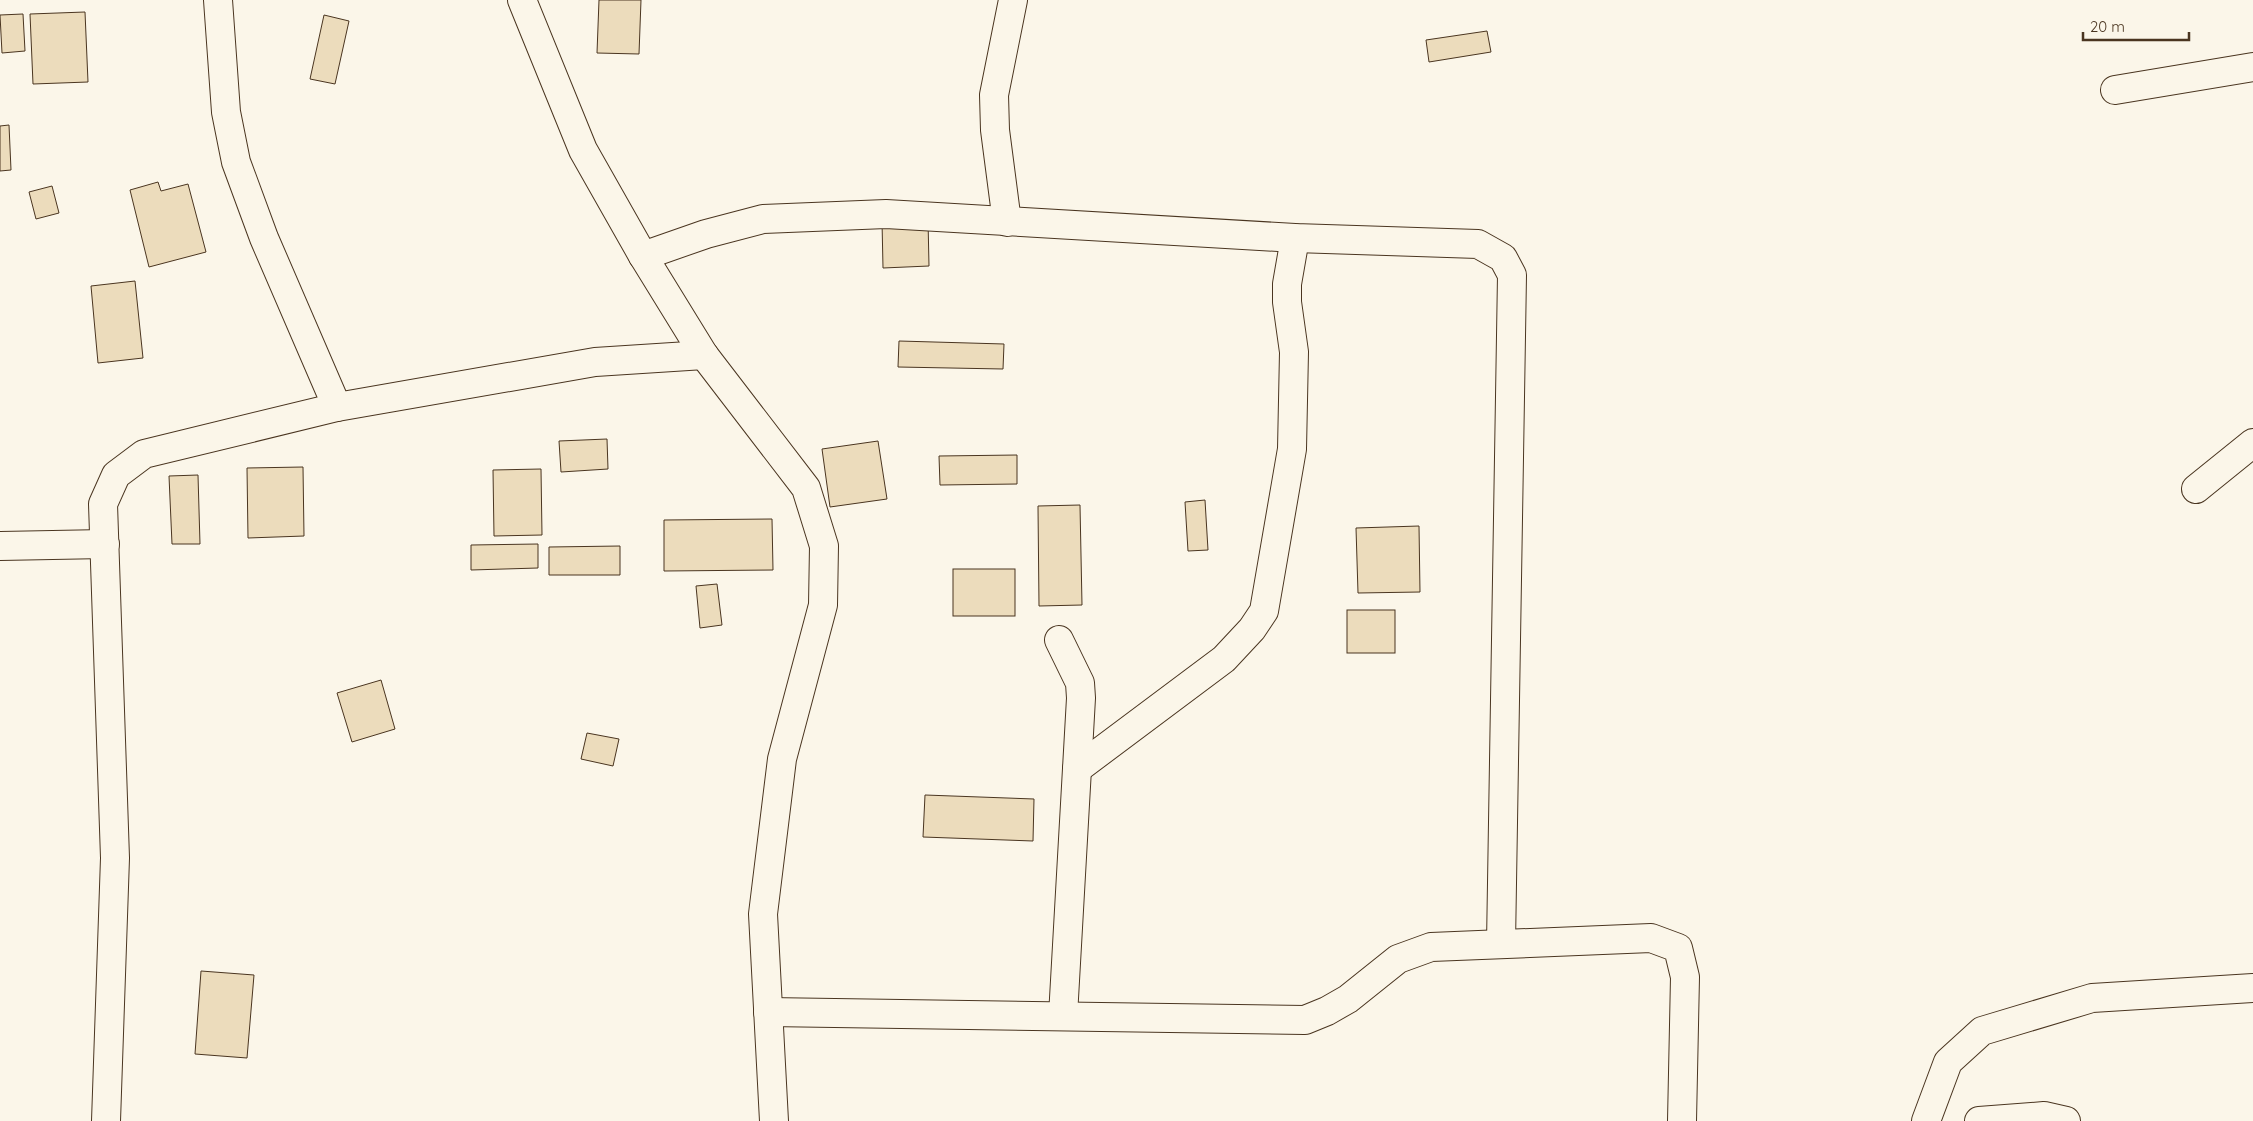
<svg xmlns="http://www.w3.org/2000/svg" width="2253" height="1121" font-family="Quicksand,sans-serif">
<style>
.building{fill:#ecdcbc;stroke:#4a3520}
.lines{fill:none;stroke-linecap:round;stroke-linejoin:round}
.minor-casing{stroke:#4a3520;stroke-width:30}
.minor{stroke:#fbf6e9;stroke-width:28}
</style>
<rect width="100%" height="100%" fill="#fbf6e9"/>
<g class="building">
<polygon points="599,0 641,0 639,54 597,53"/>
<polygon points="85,12 88,82 33,84 30,14"/>
<polygon points="23,14 25,51 2,53 0,15"/>
<polygon points="324,15 349,21 335,84 310,79"/>
<polygon points="1487,31 1491,52 1429,62 1426,40"/>
<polygon points="9,125 11,170 0,171 0,126"/>
<polygon points="158,182 161,191 188,184 206,252 149,267 130,190"/>
<polygon points="52,186 59,213 36,219 29,192"/>
<polygon points="928,219 929,266 883,268 882,221"/>
<polygon points="135,281 143,358 98,363 91,286"/>
<polygon points="899,341 1004,344 1003,369 898,367"/>
<polygon points="607,439 608,469 561,472 559,441"/>
<polygon points="878,441 887,499 830,507 822,449"/>
<polygon points="1017,455 1017,484 940,485 939,456"/>
<polygon points="303,467 304,536 248,538 247,468"/>
<polygon points="541,469 542,535 494,536 493,470"/>
<polygon points="198,475 200,544 172,544 169,476"/>
<polygon points="1205,500 1208,550 1188,551 1185,502"/>
<polygon points="1080,505 1082,605 1039,606 1038,506"/>
<polygon points="772,519 773,570 664,571 664,520"/>
<polygon points="1419,526 1420,592 1358,593 1356,528"/>
<polygon points="538,544 538,568 471,570 471,545"/>
<polygon points="620,546 620,575 549,575 549,547"/>
<rect x="953" y="569" width="62" height="47"/>
<polygon points="717,584 722,625 700,628 696,586"/>
<rect x="1347" y="610" width="48" height="43"/>
<polygon points="381,680 395,729 352,742 337,693"/>
<polygon points="587,733 619,739 613,766 581,759"/>
<polygon points="925,795 1034,799 1033,841 923,837"/>
<polygon points="201,971 254,975 247,1058 195,1054"/>
</g>
<g class="lines">
<g class="minor-casing">
<g id="minor">
<polyline points="218,0 226,112 236,162 264,238 337,407"/>
<polyline points="522,0 583,150 643,256 704,355 806,488 824,546 823,605 782,759 763,914 774,1121"/>
<polyline points="2115,90 2253,67"/>
<polyline points="1007,222 995,130 994,95 1013,0"/>
<polyline points="643,256 706,234 763,219 886,214 1295,238 1478,244 1503,258 1512,275 1501,944"/>
<polyline points="2196,489 2253,443"/>
<polyline points="0,546 105,544"/>
<polyline points="1059,640 1080,683 1081,698 1063,1016"/>
<polyline points="1077,769 1224,659 1252,629 1264,611 1292,449 1294,352 1287,302 1287,284 1295,238"/>
<polyline points="768,1012 1305,1020 1327,1011 1348,999 1398,959 1431,947 1651,938 1678,948 1685,977 1682,1121"/>
<polyline points="106,1121 115,858 103,504 116,475 144,454 337,407 595,362 704,355"/>
<polyline points="1926,1121 1948,1062 1982,1031 2092,998 2253,988"/>
<polyline points="1979,1121 2044,1116 2066,1121"/>
</g>
</g>
<use href="#minor" class="minor"/>
</g>
<path d="M2083 32v8h106v-8" fill="none" stroke="#4a3520" stroke-width="2.5"/>
<text x="2090" y="32" font-size="15" fill="#4a3520" stroke="#fbf6e9" stroke-width="4" paint-order="stroke">20 m</text>
</svg>
